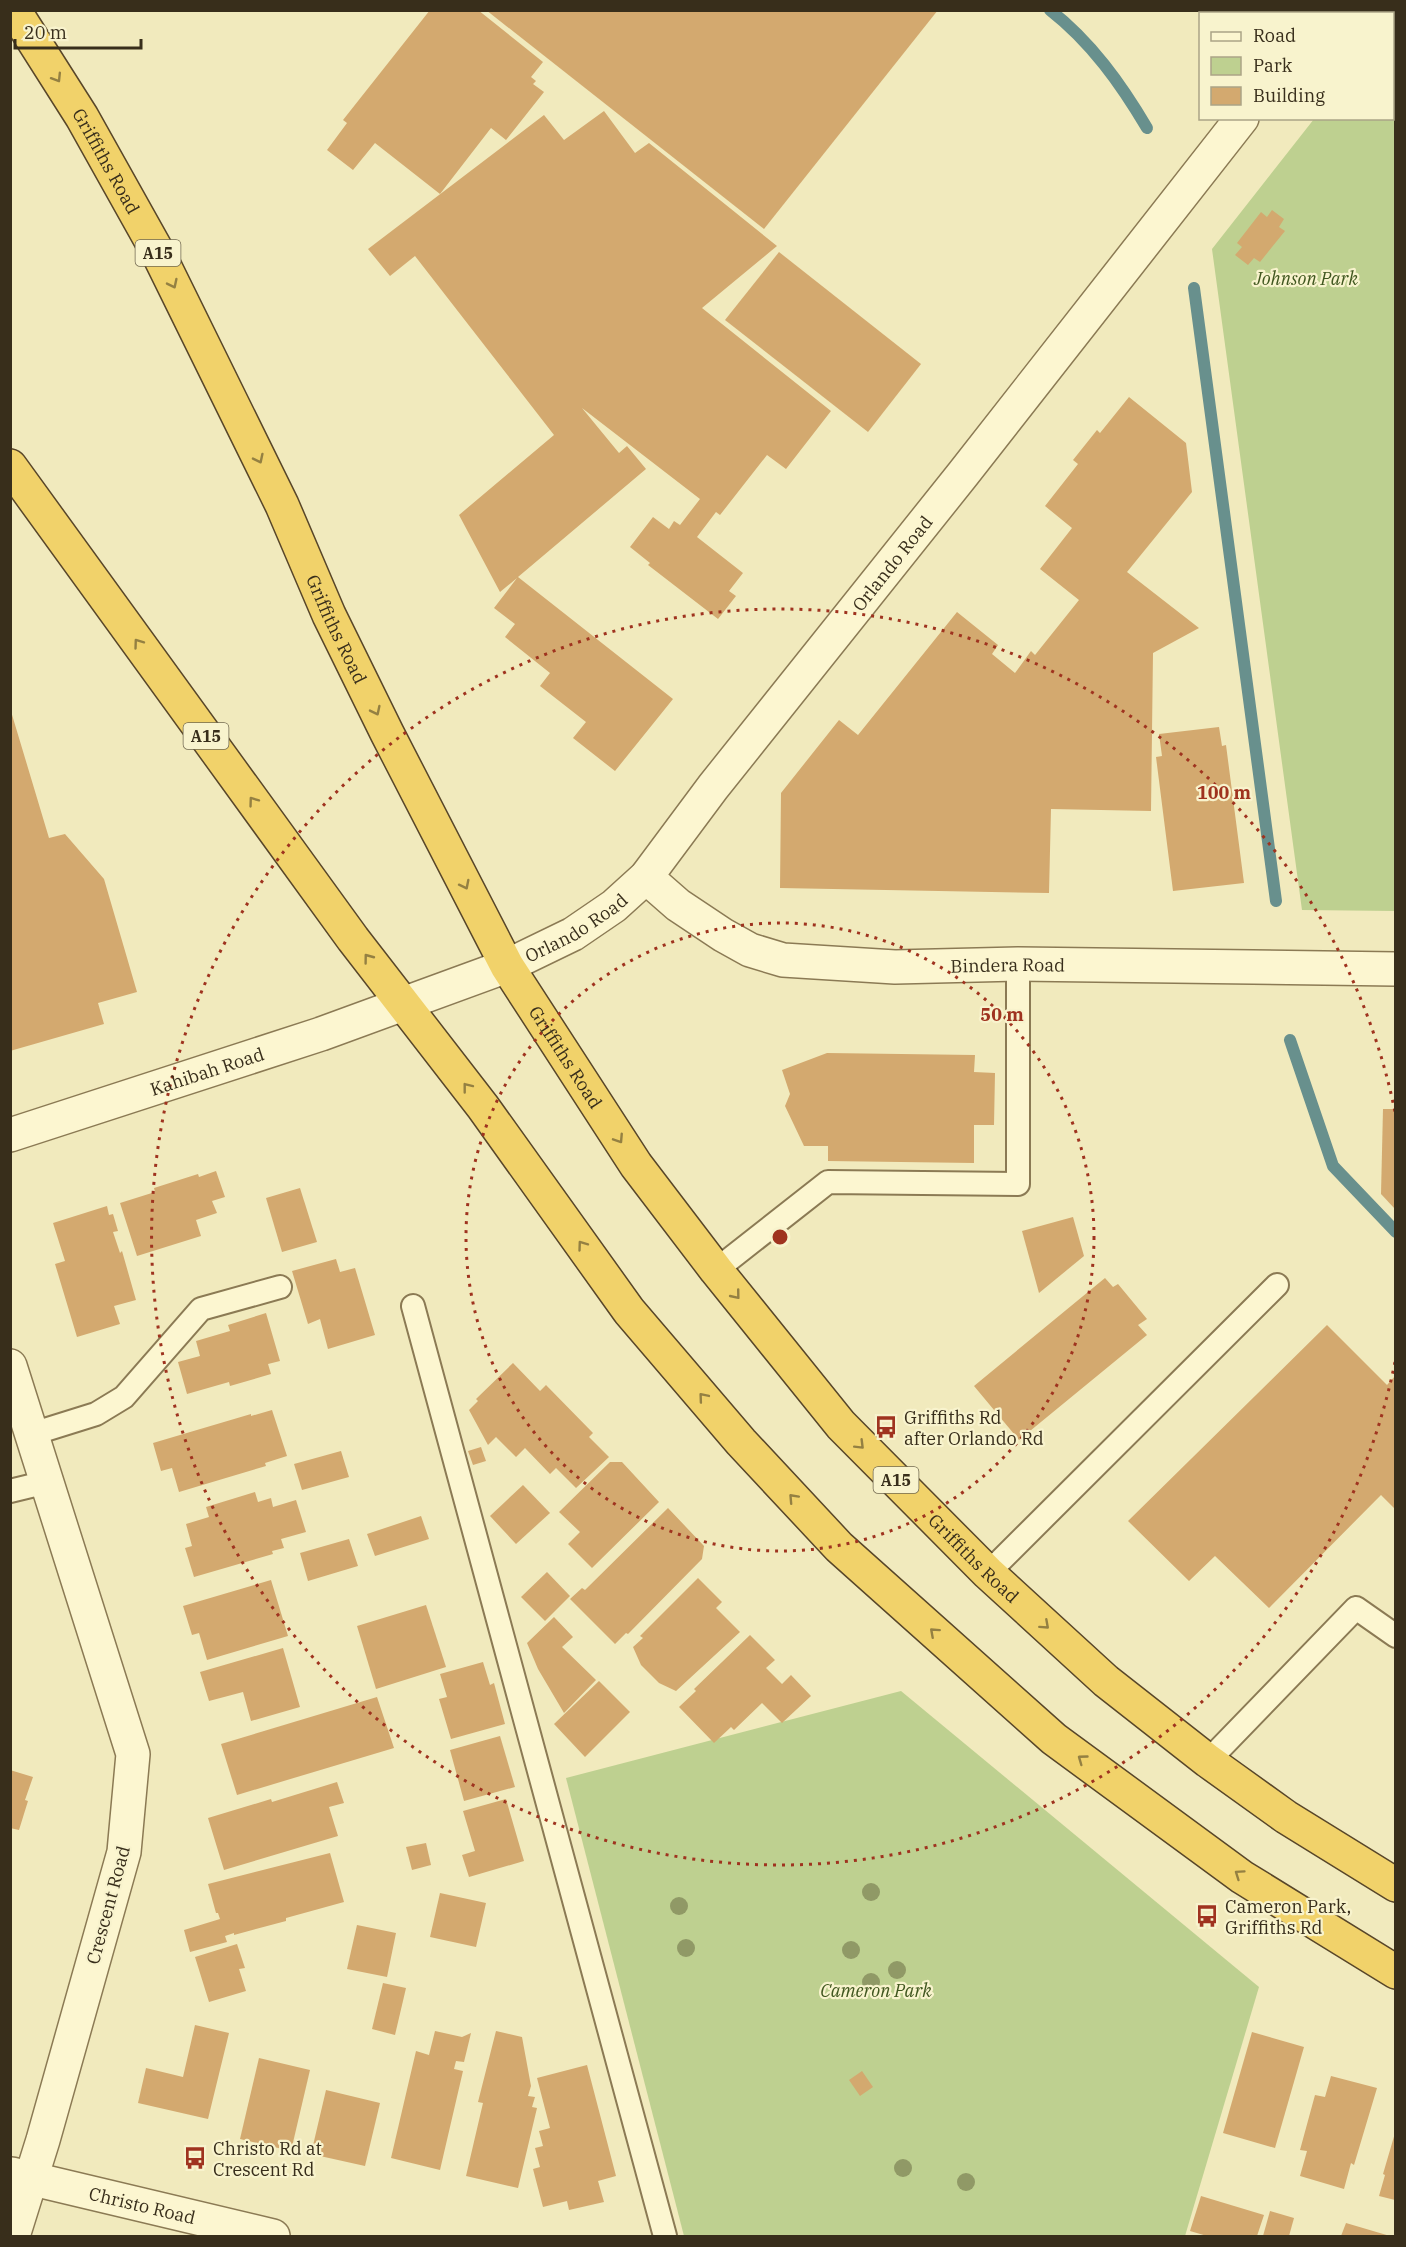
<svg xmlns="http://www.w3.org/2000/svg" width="1406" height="2247" font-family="'IBM Plex Serif',serif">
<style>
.green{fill:#bed090}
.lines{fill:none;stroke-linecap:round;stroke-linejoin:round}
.stream{stroke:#68908d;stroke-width:12}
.building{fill:#d3a96f}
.service-casing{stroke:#8b7a54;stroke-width:26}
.minor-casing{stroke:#8b7a54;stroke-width:36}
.trunk-casing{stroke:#584629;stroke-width:36}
.service{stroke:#fcf6d0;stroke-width:22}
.minor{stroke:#fcf6d0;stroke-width:33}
.trunk{stroke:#f1d26a;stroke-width:33}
.tree{fill:#909966}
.oneway{stroke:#948042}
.ring{fill:none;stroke:#9f331f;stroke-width:3;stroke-dasharray:3 6}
.labels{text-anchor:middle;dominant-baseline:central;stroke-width:4.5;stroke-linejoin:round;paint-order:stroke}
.shield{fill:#f8f3cd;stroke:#726950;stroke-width:1.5}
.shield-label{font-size:16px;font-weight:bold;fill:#382e1b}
.street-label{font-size:18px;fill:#382e1b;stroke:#f8f3cd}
.park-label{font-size:18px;font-style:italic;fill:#40571f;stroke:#f8f3cd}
.poi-label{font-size:18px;fill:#382e1b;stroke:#f8f3cd;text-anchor:start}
.centre{fill:#9f331f;stroke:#f8f3cd;stroke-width:3}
.ring-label{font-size:18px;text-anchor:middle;font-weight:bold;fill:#9f331f;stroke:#f8f3cd;stroke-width:4.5;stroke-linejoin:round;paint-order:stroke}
</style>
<rect width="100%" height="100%" fill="#f1eabd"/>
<g class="green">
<polygon points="1395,15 1395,911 1302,910 1212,249 1314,119 1392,118 1392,19"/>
<polygon points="901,1691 1259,1987 1185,2236 684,2236 566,1778"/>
</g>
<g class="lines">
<g class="stream">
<path d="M1050 10C1091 42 1121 84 1147 128"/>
<polyline points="1194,288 1276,901"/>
<polyline points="1290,1040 1333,1166 1396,1232"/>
</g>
</g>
<g class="building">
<polygon points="430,10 478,10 543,62 531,77 536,81 533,84 544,92 506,140 491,128 440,194 375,143 353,170 327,150 347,123 343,120"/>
<polygon points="486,10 938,10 764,229"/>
<polygon points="604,111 635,153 649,143 777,246 702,308 831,411 786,469 767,455 720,515 716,512 697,537 743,573 729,591 736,596 718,619 648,565 650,563 630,547 653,517 669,529 674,521 680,525 700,499 582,408 619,453 627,446 646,469 518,577 673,699 615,771 573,738 586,722 540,686 550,673 505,637 515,624 494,608 517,578 500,592 459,515 554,435 415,256 390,276 368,249 544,115 564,140"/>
<polygon points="1272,210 1284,219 1279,227 1285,231 1260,262 1254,258 1248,265 1235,255 1242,247 1237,243 1261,212 1267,217"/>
<polygon points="779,252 921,364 868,432 725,320"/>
<polygon points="1129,397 1186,443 1192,492 1127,572 1199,628 1153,653 1151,811 1051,809 1049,893 780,888 781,793 839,720 858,735 957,612 998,645 992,654 1015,673 1031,651 1035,655 1079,600 1040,569 1072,528 1045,506 1078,464 1073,460 1097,430 1100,433"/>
<polygon points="10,708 49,838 65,834 104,879 137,992 98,1003 104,1024 10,1051"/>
<polygon points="1219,727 1222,746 1226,745 1244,883 1173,891 1156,757 1162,756 1159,734"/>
<polygon points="827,1053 975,1055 974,1072 995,1073 994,1125 974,1125 974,1163 828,1161 828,1146 804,1146 785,1106 790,1094 782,1070"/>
<polygon points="1383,1109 1395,1109 1395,1209 1381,1194"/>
<polygon points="216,1171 225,1197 212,1201 217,1213 196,1220 201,1236 137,1256 120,1203 155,1192 154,1188 198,1174 199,1177"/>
<polygon points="300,1188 317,1242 282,1252 266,1198"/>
<polygon points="107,1206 109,1215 113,1214 118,1231 113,1232 120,1253 122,1251 136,1300 114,1306 120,1324 77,1337 55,1264 65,1261 53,1223"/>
<polygon points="1073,1217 1084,1256 1039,1293 1022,1231"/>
<polygon points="336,1259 340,1272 355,1268 375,1335 328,1349 320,1319 308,1324 292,1271"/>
<polygon points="1105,1278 1113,1287 1118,1284 1147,1319 1138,1325 1147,1335 1019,1440 974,1386"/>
<polygon points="266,1313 280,1361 268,1364 271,1374 230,1386 229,1382 187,1394 178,1362 200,1356 196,1341 230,1331 228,1325"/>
<polygon points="1327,1325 1387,1385 1395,1376 1395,1509 1381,1495 1269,1608 1215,1556 1189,1581 1128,1521"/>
<polygon points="513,1363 540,1391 546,1385 593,1433 589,1437 609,1457 576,1488 556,1468 550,1474 525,1448 516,1457 496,1437 488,1445 469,1410 478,1401 476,1399"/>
<polygon points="272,1410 287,1456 265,1463 266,1466 179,1492 172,1468 161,1471 153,1443 251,1414 251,1416"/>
<polygon points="481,1447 486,1461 473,1465 468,1451"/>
<polygon points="341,1451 349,1477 302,1490 294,1464"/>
<polygon points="610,1462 622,1462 659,1502 592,1568 568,1544 580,1532 559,1512"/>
<polygon points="523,1485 550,1513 516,1544 490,1516"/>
<polygon points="255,1492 258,1502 271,1498 273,1507 296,1500 306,1532 281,1539 284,1548 272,1551 273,1554 194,1577 185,1548 192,1546 186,1524 209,1517 206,1507"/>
<polygon points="668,1508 704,1546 702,1559 628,1634 626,1633 615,1644 570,1599 582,1588 585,1590"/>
<polygon points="421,1516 429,1539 375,1556 367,1534"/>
<polygon points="349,1539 358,1566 308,1581 300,1553"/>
<polygon points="547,1572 570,1596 545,1621 521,1597"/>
<polygon points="698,1578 722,1602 716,1608 740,1632 676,1691 659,1683 641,1665 633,1647 643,1638 640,1636"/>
<polygon points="271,1580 288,1636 207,1660 199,1633 192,1635 183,1606"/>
<polygon points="426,1605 446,1667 376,1689 357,1626"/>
<polygon points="554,1617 573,1637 562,1647 596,1680 564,1713 538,1669 527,1643"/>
<polygon points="750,1635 775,1660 766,1668 782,1684 791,1675 811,1696 782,1723 762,1703 734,1730 731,1727 714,1743 679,1707 696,1691 694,1689"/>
<polygon points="283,1648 300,1707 251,1721 243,1692 209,1701 200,1672"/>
<polygon points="483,1662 490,1685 494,1683 505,1724 451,1739 439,1699 447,1697 440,1674"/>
<polygon points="599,1681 630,1712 585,1757 554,1724"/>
<polygon points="377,1697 394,1748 237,1795 221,1744"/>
<polygon points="500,1736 515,1787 464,1801 450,1750"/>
<polygon points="10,1770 33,1777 25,1800 28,1801 19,1830 10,1828"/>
<polygon points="337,1782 344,1803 329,1807 338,1836 224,1870 208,1818 271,1799 272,1802"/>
<polygon points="506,1799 524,1861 469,1877 462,1855 475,1851 463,1811"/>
<polygon points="426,1843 431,1865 412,1870 406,1847"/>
<polygon points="330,1853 344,1902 286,1918 286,1921 234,1935 234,1933 225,1936 227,1942 190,1952 184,1930 220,1919 218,1913 216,1913 208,1884"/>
<polygon points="440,1893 486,1903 476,1947 430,1937"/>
<polygon points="357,1925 396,1933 387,1977 347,1969"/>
<polygon points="237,1944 245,1968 239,1969 246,1991 209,2002 195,1957"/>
<polygon points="383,1983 406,1988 395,2035 372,2029"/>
<polygon points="195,2025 229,2033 208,2119 138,2103 146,2068 183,2077"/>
<polygon points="435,2031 462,2037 471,2033 464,2062 456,2061 454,2069 463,2071 440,2170 391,2158 416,2051 429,2055"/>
<polygon points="496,2031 522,2037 531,2086 528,2096 535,2097 532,2107 537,2108 518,2188 466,2176 483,2103 478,2102"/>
<polygon points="1252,2032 1304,2047 1275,2148 1223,2133"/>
<polygon points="259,2058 310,2070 291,2151 240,2139"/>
<polygon points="587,2065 616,2176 598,2181 604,2202 569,2210 567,2201 543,2207 533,2169 540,2167 535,2148 543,2146 539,2131 550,2128 537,2078"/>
<polygon points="862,2071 873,2087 860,2096 849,2080"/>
<polygon points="1331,2076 1377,2088 1354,2165 1351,2163 1344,2189 1300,2176 1307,2151 1300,2150 1315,2095 1325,2097"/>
<polygon points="326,2090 380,2103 365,2166 311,2154"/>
<polygon points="1395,2133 1395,2200 1379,2196 1385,2175 1383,2174"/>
<polygon points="1201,2196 1264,2215 1257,2236 1207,2236 1190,2231"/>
<polygon points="1270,2211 1294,2218 1289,2236 1263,2236"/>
<polygon points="1346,2223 1390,2236 1341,2236"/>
</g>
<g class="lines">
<g class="service-casing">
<g id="service">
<polyline points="716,1270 828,1182 1018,1184 1018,964"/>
<polyline points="413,1306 665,2236"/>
<polyline points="32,1434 96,1414 124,1397 201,1309 280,1287"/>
<polyline points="10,1491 47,1482"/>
<polyline points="988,1573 1277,1285"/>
<polyline points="1208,1761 1356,1608 1396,1636"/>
</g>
</g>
<g class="minor-casing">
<g id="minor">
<polyline points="1324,14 1326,10"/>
<path id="s1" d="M646 877 678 905 723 935 750 950 783 960 895 967 1018 964 1396 969"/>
<path id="s2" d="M10 1135 321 1034 507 966 573 934 614 906 646 877 713 787 963 474 1242 118"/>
<polyline points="10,1366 133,1754 124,1852 43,2140 13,2236"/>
<path id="s3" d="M12 2174 273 2236"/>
</g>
</g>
<g class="trunk-casing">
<g id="trunk">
<path id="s4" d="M14 10 82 117 157 251 282 505 329 615 387 733 507 966 636 1165 716 1270 841 1425 988 1573 1106 1681 1208 1761 1286 1817 1396 1885"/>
<polyline points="10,466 353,939 483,1107 629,1311 741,1442 839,1547 1054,1739 1242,1877 1396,1972"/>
</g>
</g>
<use href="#service" class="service"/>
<use href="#minor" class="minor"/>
<use href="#trunk" class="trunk"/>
</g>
<g class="tree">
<circle cx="871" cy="1892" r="9"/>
<circle cx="679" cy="1906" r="9"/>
<circle cx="686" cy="1948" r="9"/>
<circle cx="851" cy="1950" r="9"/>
<circle cx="897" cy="1970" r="9"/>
<circle cx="871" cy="1982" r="9"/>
<circle cx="903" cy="2168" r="9"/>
<circle cx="966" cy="2182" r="9"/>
</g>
<defs><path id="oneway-chevron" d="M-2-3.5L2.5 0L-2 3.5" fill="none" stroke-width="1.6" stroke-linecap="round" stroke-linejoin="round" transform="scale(1.5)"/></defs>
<g class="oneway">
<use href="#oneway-chevron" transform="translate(57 78) rotate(58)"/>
<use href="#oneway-chevron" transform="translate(173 284) rotate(64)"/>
<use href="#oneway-chevron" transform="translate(259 459) rotate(64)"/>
<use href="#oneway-chevron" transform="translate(138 643) rotate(-126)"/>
<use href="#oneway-chevron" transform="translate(376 711) rotate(64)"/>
<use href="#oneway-chevron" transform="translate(253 801) rotate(-126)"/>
<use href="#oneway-chevron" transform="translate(465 885) rotate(63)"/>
<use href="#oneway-chevron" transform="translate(368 958) rotate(-127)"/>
<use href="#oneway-chevron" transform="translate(467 1087) rotate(-128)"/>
<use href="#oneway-chevron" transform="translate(619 1139) rotate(57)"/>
<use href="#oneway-chevron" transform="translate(582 1245) rotate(-126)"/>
<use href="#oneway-chevron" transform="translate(736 1295) rotate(51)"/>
<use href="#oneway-chevron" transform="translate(703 1397) rotate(-130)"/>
<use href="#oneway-chevron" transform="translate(860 1445) rotate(45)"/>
<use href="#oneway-chevron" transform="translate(793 1498) rotate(-133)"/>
<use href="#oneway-chevron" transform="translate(1045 1625) rotate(42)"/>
<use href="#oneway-chevron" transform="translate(934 1632) rotate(-138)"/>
<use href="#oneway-chevron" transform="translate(1082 1759) rotate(-144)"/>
<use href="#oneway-chevron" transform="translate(1239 1874) rotate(-145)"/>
</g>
<g class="ring">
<circle cx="780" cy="1237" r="314"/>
<path d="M1395 1362A628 628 0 1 1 1395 1112"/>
</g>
<defs>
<g id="bus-bare" transform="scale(1.8)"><path d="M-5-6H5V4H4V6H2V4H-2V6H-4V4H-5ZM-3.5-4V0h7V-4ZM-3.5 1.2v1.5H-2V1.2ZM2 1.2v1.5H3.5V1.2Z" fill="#9f331f" stroke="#f8f3cd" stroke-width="2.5" paint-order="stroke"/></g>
</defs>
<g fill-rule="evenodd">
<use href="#bus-bare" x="886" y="1427"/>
<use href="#bus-bare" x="1207" y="1916"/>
<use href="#bus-bare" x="195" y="2158"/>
</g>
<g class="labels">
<g class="shield">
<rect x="135.5" y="240" width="45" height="26" rx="4.5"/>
<rect x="183.5" y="723" width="45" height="26" rx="4.5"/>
<rect x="873.5" y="1467" width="45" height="26" rx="4.5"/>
</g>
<g class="shield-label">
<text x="158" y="253">A15</text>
<text x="206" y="736">A15</text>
<text x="896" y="1480">A15</text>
</g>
<g class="street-label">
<text stroke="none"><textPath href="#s4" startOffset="177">Griffiths Road</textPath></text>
<text stroke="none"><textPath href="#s2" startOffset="1090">Orlando Road</textPath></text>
<text stroke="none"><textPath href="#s4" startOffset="699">Griffiths Road</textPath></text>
<text stroke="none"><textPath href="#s2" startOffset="604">Orlando Road</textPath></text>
<text stroke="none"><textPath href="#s1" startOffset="387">Bindera Road</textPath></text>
<text stroke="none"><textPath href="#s4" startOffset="1185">Griffiths Road</textPath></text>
<text stroke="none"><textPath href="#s2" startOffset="207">Kahibah Road</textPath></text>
<text stroke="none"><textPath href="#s4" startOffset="1833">Griffiths Road</textPath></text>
<text transform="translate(108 1905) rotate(-75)">Crescent Road</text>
<text stroke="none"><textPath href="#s3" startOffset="134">Christo Road</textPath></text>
</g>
<g class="park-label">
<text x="1306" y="278">Johnson Park</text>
<text x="876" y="1990">Cameron Park</text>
</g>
<g class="poi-label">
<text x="904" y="1417">Griffiths Rd<tspan x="904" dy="21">after Orlando Rd</tspan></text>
<text x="1225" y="1906">Cameron Park,<tspan x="1225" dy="21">Griffiths Rd</tspan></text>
<text x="213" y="2148">Christo Rd at<tspan x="213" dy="21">Crescent Rd</tspan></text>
</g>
</g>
<circle cx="780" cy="1237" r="9" class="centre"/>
<g class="ring-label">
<text x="1224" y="799">100 m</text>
<text x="1002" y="1021">50 m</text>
</g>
<rect width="1406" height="2247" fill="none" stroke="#382e1b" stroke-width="24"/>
<rect x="1199" y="12" width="195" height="108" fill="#f8f3cd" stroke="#aba486" stroke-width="1.5"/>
<rect x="1211" y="32" width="30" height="9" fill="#fcf6d0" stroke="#aba486" stroke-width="1.5"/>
<text x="1253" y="42" font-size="18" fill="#382e1b">Road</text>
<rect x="1211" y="57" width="30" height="18" fill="#bed090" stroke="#aba486" stroke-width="1.5"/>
<text x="1253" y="72" font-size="18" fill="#382e1b">Park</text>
<rect x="1211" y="87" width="30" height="18" fill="#d3a96f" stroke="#aba486" stroke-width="1.5"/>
<text x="1253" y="102" font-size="18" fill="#382e1b">Building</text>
<path d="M15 39v9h126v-9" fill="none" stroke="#382e1b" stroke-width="3"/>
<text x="24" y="39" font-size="18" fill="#382e1b" stroke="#f8f3cd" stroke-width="4.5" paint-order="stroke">20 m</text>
</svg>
